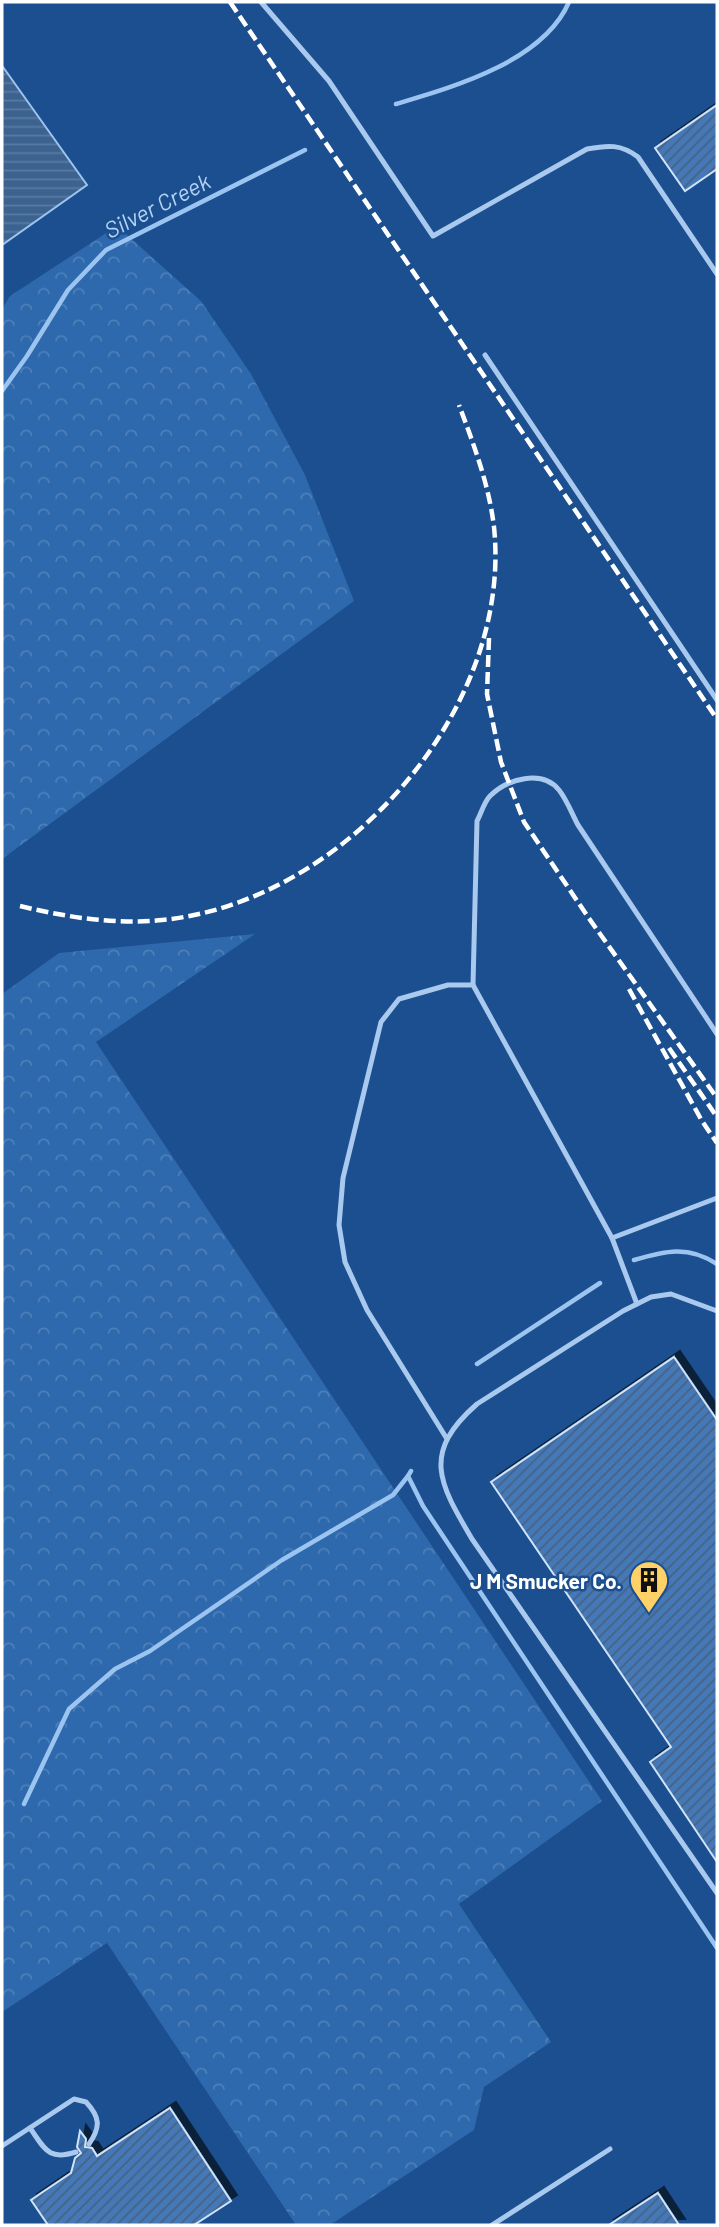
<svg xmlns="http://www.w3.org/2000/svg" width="719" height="2227" font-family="Barlow,sans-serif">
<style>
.forest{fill:url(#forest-crowns)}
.water{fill:url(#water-rules);stroke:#9cc4f0;stroke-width:2}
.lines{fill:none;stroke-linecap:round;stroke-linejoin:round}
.stream{stroke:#9cc4f0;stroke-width:4.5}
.building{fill:url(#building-hatch);stroke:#cfe3fa;stroke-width:2;filter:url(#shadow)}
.service{stroke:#a9c9ee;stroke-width:5}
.rail{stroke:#fff;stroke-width:4.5;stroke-dasharray:12 5;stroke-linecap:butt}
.labels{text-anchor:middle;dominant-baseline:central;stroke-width:5;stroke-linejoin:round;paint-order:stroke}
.poi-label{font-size:21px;font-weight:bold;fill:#fff;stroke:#1b4f8f;text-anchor:end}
.water-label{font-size:23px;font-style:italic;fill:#b5d3f5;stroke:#1b4f8f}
</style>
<defs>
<pattern id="forest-crowns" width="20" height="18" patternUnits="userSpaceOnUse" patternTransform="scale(1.75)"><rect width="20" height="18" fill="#2e69ad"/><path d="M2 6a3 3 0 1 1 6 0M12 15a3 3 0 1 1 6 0" fill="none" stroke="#4d80b9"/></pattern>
<pattern id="water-rules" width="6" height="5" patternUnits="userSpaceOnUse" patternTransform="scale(1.75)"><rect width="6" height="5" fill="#3c6290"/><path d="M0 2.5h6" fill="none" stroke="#597aa1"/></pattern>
<pattern id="building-hatch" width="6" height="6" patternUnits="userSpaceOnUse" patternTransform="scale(1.75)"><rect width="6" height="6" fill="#4478b7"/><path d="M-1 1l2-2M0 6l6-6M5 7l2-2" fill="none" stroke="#486282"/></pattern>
<filter id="shadow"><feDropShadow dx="6" dy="-6" stdDeviation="0" flood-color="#0009"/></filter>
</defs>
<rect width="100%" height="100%" fill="#1b4f8f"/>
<g class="forest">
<polygon points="117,226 201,301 251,374 305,475 354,601 2,859 2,309 10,296"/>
<polygon points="255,934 96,1042 602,1801 459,1904 551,2042 484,2087 474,2130 330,2225 296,2225 107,1943 2,2012 2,994 59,953"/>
</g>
<polygon class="water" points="3,67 87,185 2,245 2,68"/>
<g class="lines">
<g class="stream">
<path d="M396 104C453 87 543 62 569 2"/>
<polyline points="2,391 27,356 68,290 106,250 305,150"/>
<path d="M634 1260C665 1251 688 1245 717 1264"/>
<polyline points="477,1364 600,1283"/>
<polyline points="411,1471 408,1476 423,1506 717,1948"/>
<polyline points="24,1804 69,1709 115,1669 150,1651 282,1560 393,1495 408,1476"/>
</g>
</g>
<g class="building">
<polygon points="717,105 717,169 685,191 655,148"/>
<polygon points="674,1357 717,1420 717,1862 650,1762 671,1747 491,1482"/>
<polygon points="170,2108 231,2201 194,2225 48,2225 31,2200 71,2173 75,2158 81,2153 77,2147 80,2131 86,2139 85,2147 92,2148 97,2156"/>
<polygon points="658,2193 679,2225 609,2225"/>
</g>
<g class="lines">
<g class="service">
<path d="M261 2 329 81 433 236 587 149C608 145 621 144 638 157L717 274"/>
<polyline points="485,355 717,700"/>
<path d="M473 985 477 821C481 814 484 802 490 796 507 779 542 769 559 790 567 800 572 814 578 825L717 1034"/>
<polyline points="612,1238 717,1198"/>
<path d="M717 1311 671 1294 651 1297 623 1311 477 1404C421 1453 439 1483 472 1539L717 1893"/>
<polyline points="447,1439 367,1310 345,1262 339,1225 343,1178 381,1022 399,999 448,985 473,985 612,1238 637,1304"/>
<path d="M30 2128C45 2149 48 2161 76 2152"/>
<path d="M2 2146 74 2099 86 2102C100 2117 101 2127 89 2144"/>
<polyline points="492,2225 610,2149"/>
</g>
<g class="rail">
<polyline points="230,2 717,719"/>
<polyline points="489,638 487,694 501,762 524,822 588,917 717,1098"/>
<path d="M20 906C66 917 115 925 162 920 342 903 513 711 494 527 489 485 474 445 459 405"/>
<polyline points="629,989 702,1121 717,1143"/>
<polyline points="669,1048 717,1117"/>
</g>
</g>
<defs>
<g id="building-pin" transform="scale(2.0125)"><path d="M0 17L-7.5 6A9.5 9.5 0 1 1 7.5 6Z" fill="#ffd166" stroke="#1b4f8f"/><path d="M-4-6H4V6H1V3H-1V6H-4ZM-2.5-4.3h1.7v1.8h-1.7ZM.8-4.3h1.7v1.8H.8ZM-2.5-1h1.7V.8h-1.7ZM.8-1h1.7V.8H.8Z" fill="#111"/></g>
</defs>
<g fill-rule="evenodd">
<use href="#building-pin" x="649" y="1580"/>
</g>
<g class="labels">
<g class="poi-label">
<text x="622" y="1580">J M Smucker Co.</text>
</g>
<g class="water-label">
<text transform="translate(157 205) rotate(-27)">Silver Creek</text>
</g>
</g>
<rect width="719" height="2227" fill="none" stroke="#ffffff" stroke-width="7"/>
</svg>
